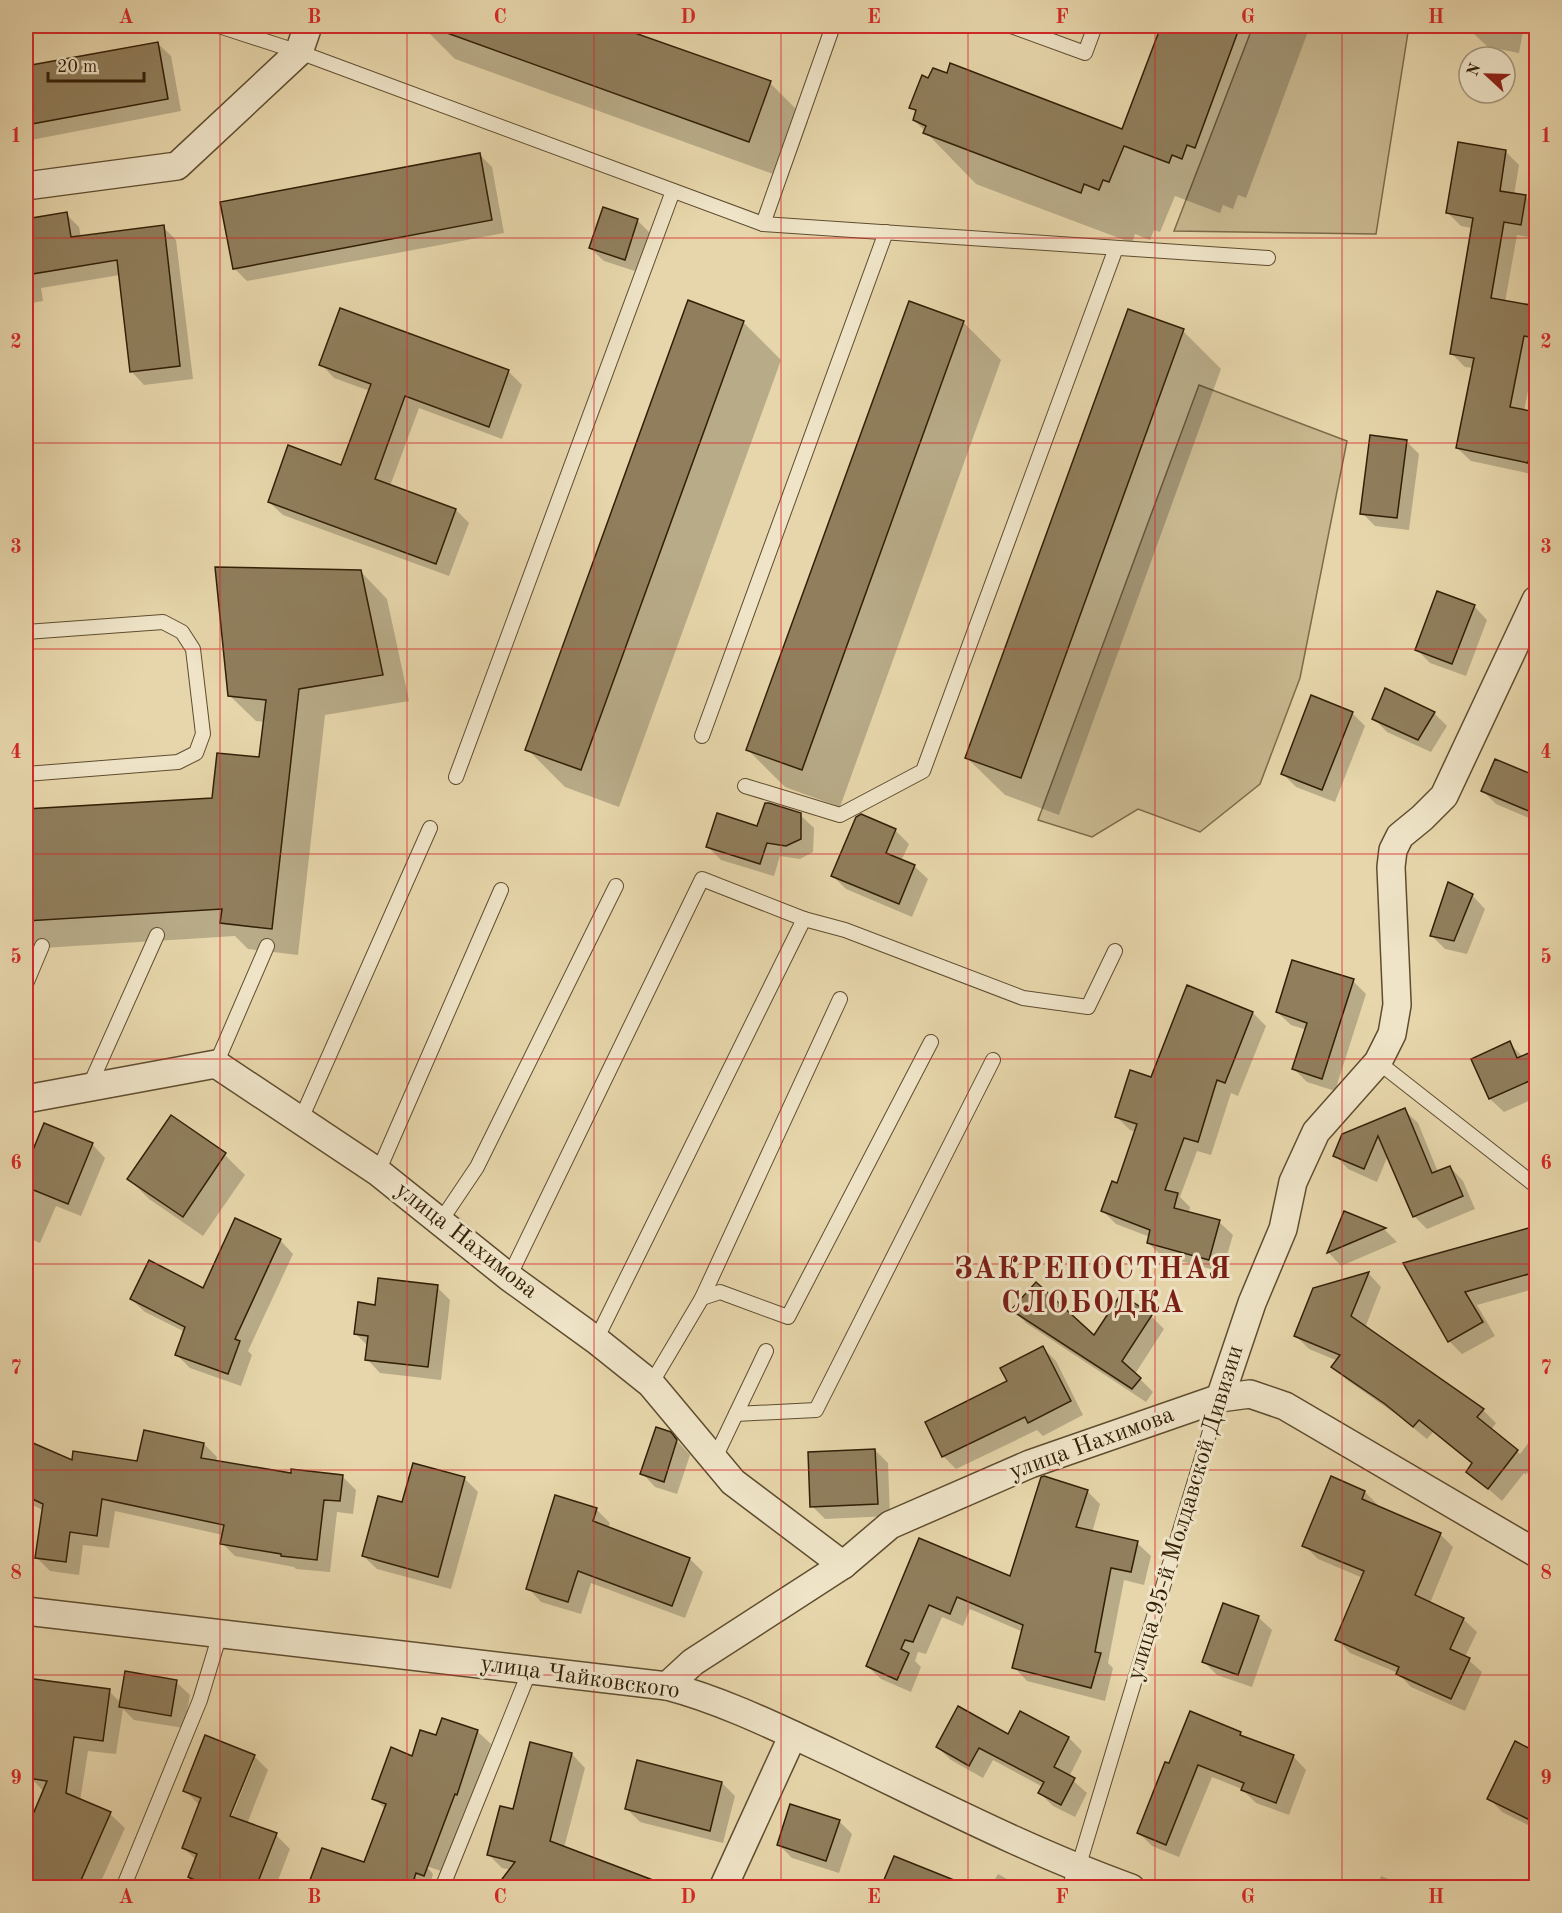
<svg xmlns="http://www.w3.org/2000/svg" width="1562" height="1913" font-family="'Old Standard TT',serif">
<style>
.green{fill:#c8b78f;stroke:#7d6b4a;stroke-width:1.5}
.shadow{fill:#0003;fill-rule:evenodd}
.building{fill:#907e5c;stroke:#321f06;stroke-width:1.5}
.lines{fill:none;stroke-linecap:round;stroke-linejoin:round}
.lane-casing{stroke:#5f4d2f;stroke-width:16}
.street-casing{stroke:#5f4d2f;stroke-width:30}
.lane{stroke:#efe4c8;stroke-width:14}
.street{stroke:#efe4c8;stroke-width:27}
.grid{fill:none;stroke:#d62828;stroke-width:1.5;stroke-opacity:0.55}
.labels{text-anchor:middle;dominant-baseline:central;stroke-width:6;stroke-linejoin:round;paint-order:stroke}
.street-label{font-size:24px;fill:#321f06;stroke:#efe4c8}
.district-label{font-size:30px;font-weight:bold;letter-spacing:1.5px;fill:#7a1f14;stroke:#efe4c8}
.neatline{fill:none;stroke:#d62828;stroke-width:2}
.grid-label{font-size:20px;text-anchor:middle;font-weight:bold;fill:#d62828}
</style>
<rect width="100%" height="100%" fill="#e7d6ab"/>
<filter id="stains"><feTurbulence type="fractalNoise" baseFrequency=".00333" numOctaves="4"/><feColorMatrix values="0 0 0 0 .2 0 0 0 0 .09 0 0 0 0 .02 0 0 0 .5 -.17"/></filter>
<radialGradient id="worn" r=".72"><stop offset=".6" stop-color="#630" stop-opacity="0"/><stop offset="1" stop-color="#630" stop-opacity=".3"/></radialGradient>
<g class="green">
<polygon points="1253,26 1409,26 1376,234 1174,231"/>
<polygon points="1199,385 1347,441 1300,678 1260,784 1200,832 1138,809 1092,837 1038,820"/>
</g>
<g class="shadow">
<polygon points="220,26 252,26 250,36"/>
<polygon points="422,26 611,26 770,83 808,121 787,179 455,59"/>
<polygon points="1162,26 1310,26 1246,198 1238,195 1233,209 1223,205 1220,213 1175,196 1160,232 1154,230 1150,240 1135,234 1132,243 976,184 914,120 917,113 911,107 1123,131"/>
<polygon points="1476,26 1524,26 1519,53 1488,47 1474,34"/>
<polygon points="157,43 171,56 181,111 26,141 26,68"/>
<polygon points="1505,151 1519,165 1514,195 1526,197 1536,208 1534,238 1517,235 1505,302 1536,307 1536,350 1524,411 1536,414 1536,475 1471,461 1457,448 1474,368 1465,367 1452,354 1472,228 1461,226 1448,213"/>
<polygon points="479,154 492,167 504,233 247,281 234,268"/>
<polygon points="66,214 79,227 81,237 163,227 176,240 193,379 144,385 131,371 120,275 41,288 43,301 26,304 26,220"/>
<polygon points="637,220 651,234 638,272 604,261 590,248"/>
<polygon points="341,310 509,372 522,385 502,439 419,408 390,486 456,510 469,523 449,576 283,515 269,502 342,467 370,391 334,378 321,364"/>
<polygon points="743,322 781,360 619,807 565,787 527,749"/>
<polygon points="963,322 1001,360 840,807 785,787 747,749"/>
<polygon points="1183,331 1221,369 1059,815 1005,795 967,758"/>
<polygon points="1406,441 1419,454 1409,530 1375,526 1362,513"/>
<polygon points="361,572 387,599 409,701 325,715 298,955 248,949 235,936 26,949 26,810 213,799 261,759 265,722 256,721 229,695"/>
<polygon points="1474,606 1487,620 1466,676 1430,663 1416,649"/>
<polygon points="1352,713 1365,726 1335,802 1296,787 1282,773"/>
<polygon points="1434,713 1447,726 1431,752 1387,732 1374,719"/>
<polygon points="1536,754 1536,821 1496,804 1483,791 1528,774"/>
<polygon points="800,815 814,828 813,852 800,859 780,856 774,876 721,860 708,847"/>
<polygon points="895,830 909,844 901,861 914,866 928,879 912,917 846,889 833,876"/>
<polygon points="1472,895 1485,909 1467,954 1445,949 1432,936"/>
<polygon points="1353,981 1366,994 1335,1091 1307,1082 1294,1069 1307,1030 1291,1025 1277,1012"/>
<polygon points="1253,1013 1266,1026 1238,1096 1231,1093 1211,1155 1197,1151 1180,1197 1190,1207 1189,1213 1219,1222 1233,1235 1222,1272 1162,1256 1148,1243 1150,1237 1116,1224 1103,1211 1117,1185 1136,1132 1130,1130 1117,1117 1152,1078"/>
<polygon points="1509,1043 1523,1057 1536,1051 1536,1112 1531,1100 1504,1112 1490,1099 1473,1060"/>
<polygon points="1404,1110 1418,1123 1438,1172 1450,1167 1463,1181 1475,1209 1427,1229 1414,1216 1388,1155 1377,1182 1348,1169 1335,1155"/>
<polygon points="171,1117 225,1155 245,1175 203,1236 149,1199 129,1179"/>
<polygon points="45,1125 92,1144 105,1158 81,1216 56,1206 40,1243 26,1237 26,1171"/>
<polygon points="1345,1213 1385,1230 1397,1242 1341,1266 1329,1253"/>
<polygon points="1536,1228 1536,1297 1530,1290 1477,1305 1495,1336 1462,1354 1449,1341 1405,1264"/>
<polygon points="280,1240 293,1254 248,1351 252,1355 241,1386 190,1368 177,1355 185,1332 145,1312 131,1299 203,1290"/>
<polygon points="1369,1274 1381,1287 1365,1328 1483,1410 1496,1423 1491,1430 1520,1454 1536,1433 1536,1481 1526,1472 1526,1475 1524,1473 1502,1501 1468,1471 1473,1464 1433,1432 1427,1439 1400,1417 1347,1380 1333,1367 1338,1361 1309,1349 1295,1335 1314,1289"/>
<polygon points="437,1287 450,1300 441,1380 380,1373 367,1359 368,1346 356,1334 376,1306"/>
<polygon points="1013,1309 1094,1337 1151,1316 1164,1329 1135,1374 1153,1392 1146,1402 1026,1323"/>
<polygon points="1042,1347 1056,1361 1083,1415 1043,1436 1037,1430 956,1469 943,1456 1009,1382"/>
<polygon points="670,1433 690,1455 677,1494 655,1487 642,1473"/>
<polygon points="26,1441 73,1463 138,1462 204,1444 217,1457 216,1462 292,1475 343,1477 356,1490 353,1514 337,1512 330,1572 296,1569 294,1567 235,1556 222,1543 223,1535 115,1511 109,1548 83,1545 79,1575 50,1571 36,1557 43,1510 26,1502"/>
<polygon points="875,1450 888,1463 890,1516 825,1519 812,1506"/>
<polygon points="464,1478 478,1492 451,1589 377,1569 363,1556 403,1504"/>
<polygon points="1087,1491 1100,1504 1092,1533 1137,1543 1151,1556 1144,1585 1124,1580 1108,1663 1113,1668 1105,1701 1027,1681 1014,1667 1023,1632 970,1609 963,1626 942,1617 926,1654 918,1652 915,1661 921,1667 911,1692 881,1679 867,1666 920,1540 1011,1578"/>
<polygon points="1365,1492 1378,1505 1377,1507 1440,1534 1453,1547 1430,1603 1463,1619 1477,1632 1465,1657 1482,1672 1465,1711 1411,1687 1398,1673 1350,1653 1337,1639 1363,1578 1318,1559 1304,1545"/>
<polygon points="596,1509 610,1523 608,1528 690,1559 703,1572 685,1618 591,1583 581,1614 541,1602 528,1588"/>
<polygon points="1258,1617 1272,1630 1252,1687 1217,1675 1204,1662"/>
<polygon points="1536,1674 1536,1690 1530,1684"/>
<polygon points="26,1679 109,1691 121,1703 176,1682 190,1695 184,1728 134,1720 123,1709 116,1754 88,1751 80,1801 110,1814 125,1828 98,1888 26,1888 26,1834 44,1792 30,1777 33,1748 26,1747"/>
<polygon points="1020,1713 1069,1738 1082,1751 1069,1777 1087,1793 1075,1817 1053,1806 1040,1793 1043,1787 993,1760 983,1778 951,1760 937,1747 1009,1736"/>
<polygon points="477,1731 491,1744 470,1807 444,1872 426,1866 433,1874 429,1888 320,1888 312,1880 365,1864 386,1810 374,1798 413,1758 437,1737"/>
<polygon points="1240,1733 1245,1738 1293,1756 1306,1770 1289,1815 1256,1803 1242,1789 1212,1777 1179,1857 1152,1846 1139,1833 1170,1765"/>
<polygon points="1516,1743 1536,1753 1536,1829 1502,1812 1489,1798"/>
<polygon points="572,1754 585,1768 564,1848 656,1883 660,1888 504,1888 501,1884 511,1870 502,1868 489,1855"/>
<path d="M254 1756 268 1770 247 1824 276 1835 290 1849 275 1888H196L198 1884 190 1877 196 1860 184 1848 199 1805 185 1790ZM250 1761H254L229 1823 226 1822Z"/>
<polygon points="722,1783 735,1796 723,1843 640,1822 627,1809"/>
<polygon points="839,1821 852,1834 839,1873 792,1858 779,1845"/>
<polygon points="998,1874 1023,1888 990,1888"/>
<polygon points="1381,1876 1412,1888 1377,1888"/>
<polygon points="886,1879 939,1884 937,1888 895,1888"/>
</g>
<g class="building">
<polygon points="437,26 615,26 771,81 749,142 436,29"/>
<polygon points="1161,26 1240,26 1195,148 1187,145 1182,159 1172,155 1169,163 1124,146 1109,182 1103,180 1099,190 1084,184 1081,193 923,133 926,126 913,120 916,110 909,108 922,75 928,78 933,68 947,73 950,63 1122,129"/>
<polygon points="158,42 168,99 26,125 26,66"/>
<polygon points="1458,142 1506,150 1500,191 1526,195 1521,225 1504,222 1491,298 1536,306 1536,338 1524,336 1510,407 1536,412 1536,422 1528,463 1456,448 1474,358 1450,354 1473,218 1446,213"/>
<polygon points="480,153 492,220 233,269 220,202"/>
<polygon points="603,207 638,219 625,260 589,248"/>
<polygon points="67,212 71,237 164,225 180,366 130,372 117,260 26,275 26,219"/>
<polygon points="688,300 744,321 581,770 525,750"/>
<polygon points="909,301 964,321 802,770 746,750"/>
<polygon points="340,308 509,370 489,427 405,396 375,479 456,509 436,564 268,502 288,445 341,465 371,384 319,365"/>
<polygon points="1128,309 1184,329 1021,778 965,758"/>
<polygon points="1370,435 1407,440 1397,518 1360,514"/>
<polygon points="215,567 361,570 383,675 299,689 272,929 220,923 222,909 26,921 26,809 212,798 217,753 259,757 266,700 228,696"/>
<polygon points="1437,591 1475,605 1452,664 1415,650"/>
<polygon points="1385,688 1435,712 1418,740 1372,719"/>
<polygon points="1311,695 1353,712 1322,790 1281,774"/>
<polygon points="1495,759 1536,776 1536,814 1481,791"/>
<polygon points="765,803 769,803 801,813 801,839 786,846 767,843 760,864 706,847 717,813 757,826"/>
<polygon points="861,814 896,829 886,853 915,865 899,904 831,876 856,817"/>
<polygon points="1448,882 1473,894 1454,941 1430,936"/>
<polygon points="1292,960 1354,979 1322,1079 1292,1069 1307,1023 1276,1012"/>
<polygon points="1187,985 1253,1012 1225,1083 1217,1080 1198,1142 1184,1138 1165,1190 1178,1193 1174,1208 1220,1220 1209,1260 1147,1243 1150,1230 1101,1211 1112,1181 1117,1183 1137,1124 1115,1117 1130,1070 1151,1077"/>
<polygon points="1510,1041 1517,1058 1536,1050 1536,1078 1489,1099 1471,1059"/>
<polygon points="1405,1108 1432,1173 1450,1166 1463,1196 1413,1217 1378,1136 1364,1169 1333,1156 1342,1134"/>
<polygon points="171,1115 226,1153 183,1217 127,1179"/>
<polygon points="44,1123 93,1143 68,1204 26,1187 26,1167"/>
<polygon points="1344,1211 1386,1228 1327,1253"/>
<polygon points="235,1218 281,1239 235,1339 240,1341 228,1374 175,1355 185,1327 130,1299 149,1260 203,1288"/>
<polygon points="1536,1226 1536,1272 1465,1292 1483,1322 1448,1342 1403,1263"/>
<polygon points="1369,1272 1351,1316 1484,1409 1477,1417 1518,1450 1488,1489 1466,1472 1472,1463 1419,1420 1413,1427 1385,1404 1331,1367 1340,1355 1294,1336 1313,1288"/>
<polygon points="378,1278 438,1285 428,1367 365,1360 368,1336 354,1334 358,1302 375,1305"/>
<polygon points="1036,1282 1094,1335 1121,1294 1152,1315 1122,1361 1141,1378 1132,1389 1011,1310"/>
<polygon points="1043,1346 1071,1401 1028,1423 1025,1417 942,1457 925,1422 1007,1381 1000,1368"/>
<polygon points="656,1427 671,1432 677,1440 664,1482 640,1474"/>
<polygon points="144,1430 204,1443 201,1458 291,1473 291,1469 343,1475 340,1501 324,1500 317,1560 281,1556 281,1554 220,1544 224,1525 102,1499 97,1536 70,1532 66,1562 35,1558 43,1504 26,1496 26,1440 72,1460 73,1451 137,1461"/>
<polygon points="875,1449 878,1504 810,1507 808,1452"/>
<polygon points="413,1463 465,1477 438,1577 362,1556 378,1496 402,1502"/>
<polygon points="1044,1476 1088,1490 1076,1527 1138,1541 1131,1572 1111,1568 1095,1652 1101,1653 1091,1688 1012,1668 1023,1625 957,1597 950,1614 929,1605 913,1642 905,1640 901,1649 909,1653 897,1680 866,1666 919,1538 1010,1576 1041,1477"/>
<polygon points="1331,1476 1365,1491 1362,1499 1441,1533 1415,1595 1464,1618 1450,1649 1470,1658 1451,1699 1396,1674 1399,1667 1335,1640 1364,1571 1302,1546"/>
<polygon points="555,1495 597,1508 593,1521 690,1558 672,1606 578,1571 568,1602 526,1589"/>
<polygon points="1223,1603 1259,1616 1238,1675 1202,1662"/>
<polygon points="125,1671 177,1680 171,1716 119,1707"/>
<polygon points="26,1678 110,1689 103,1741 74,1737 66,1793 111,1812 78,1887 26,1887 26,1831 47,1781 28,1778 33,1736 26,1735"/>
<polygon points="958,1706 1008,1734 1020,1711 1069,1737 1054,1767 1075,1778 1061,1805 1038,1793 1044,1782 979,1748 969,1766 936,1747"/>
<polygon points="1190,1711 1241,1732 1240,1735 1294,1755 1276,1803 1241,1790 1244,1783 1198,1765 1166,1845 1137,1833 1165,1762 1169,1763"/>
<polygon points="442,1718 478,1730 457,1795 455,1794 424,1876 416,1873 414,1879 425,1883 425,1887 332,1887 310,1880 322,1848 364,1862 386,1804 372,1799 391,1747 412,1756 420,1730 436,1735"/>
<polygon points="205,1735 255,1755 230,1816 277,1833 256,1887 195,1887 197,1881 188,1877 197,1854 182,1848 201,1798 183,1791"/>
<polygon points="1515,1741 1536,1752 1536,1823 1487,1799"/>
<polygon points="530,1742 572,1753 550,1841 666,1885 665,1887 496,1887 515,1862 487,1855 500,1806 513,1809"/>
<polygon points="637,1760 722,1782 710,1831 625,1809"/>
<polygon points="790,1804 840,1820 826,1861 777,1845"/>
<polygon points="894,1856 969,1886 969,1887 881,1887"/>
</g>
<g class="lines">
<g class="lane-casing">
<g id="lane">
<polyline points="219,26 299,52 763,224 1268,258"/>
<polyline points="1011,26 1085,53 1095,26"/>
<polyline points="763,224 833,26"/>
<polyline points="26,632 163,622 182,632 193,649 203,734 196,753 178,762 26,774"/>
<polyline points="702,736 886,232"/>
<polyline points="456,777 673,191"/>
<polyline points="745,786 840,815 923,771 1116,248"/>
<polyline points="26,984 42,946"/>
<polyline points="1378,1062 1536,1186"/>
<polyline points="216,1064 267,946"/>
<polyline points="89,1087 157,935"/>
<polyline points="301,1119 430,828"/>
<polyline points="378,1172 501,890"/>
<polyline points="440,1222 477,1167 616,886"/>
<polyline points="509,1277 702,879 804,919 845,930 1023,998 1088,1007 1115,951"/>
<polyline points="702,1298 840,999"/>
<polyline points="596,1340 804,919"/>
<polyline points="651,1384 702,1298 720,1292 788,1317 931,1042"/>
<polyline points="736,1414 816,1410 993,1060"/>
<polyline points="714,1460 766,1351"/>
<polyline points="123,1888 200,1700 220,1634"/>
<polyline points="442,1888 530,1670"/>
<polyline points="1068,1888 1078,1868 1220,1398"/>
</g>
</g>
<g class="street-casing">
<g id="street">
<polyline points="26,186 177,166 299,52 308,26"/>
<polyline points="26,1099 216,1064 378,1172 509,1277 596,1340 651,1384 733,1482 843,1565"/>
<polyline points="1220,1398 1252,1303 1283,1229 1293,1182 1316,1132 1378,1062 1392,1034 1397,1005 1391,867 1393,850 1400,836 1422,818 1444,796 1536,600"/>
<path d="M26 1611 667 1686C724 1701 778 1728 832 1753 931 1800 1028 1851 1131 1888"/>
<polyline points="667,1686 693,1662 843,1565 890,1525 1030,1464 1220,1398 1250,1394 1285,1406 1536,1553"/>
<polyline points="723,1888 793,1735"/>
</g>
</g>
<use href="#lane" class="lane"/>
<use href="#street" class="street"/>
</g>
<path class="grid" d="M220 26V1888M407 26V1888M594 26V1888M781 26V1888M968 26V1888M1155 26V1888M1342 26V1888M26 238H1536M26 443H1536M26 649H1536M26 854H1536M26 1059H1536M26 1264H1536M26 1470H1536M26 1675H1536"/>
<g class="labels">
<g class="street-label">
<text transform="translate(466 1241) rotate(38)">улица Нахимова</text>
<text transform="translate(1092 1444) rotate(-20)">улица Нахимова</text>
<text transform="translate(1186 1513) rotate(-73)">улица 95-й Молдавской Дивизии</text>
<text transform="translate(580 1678) rotate(8)">улица Чайковского</text>
</g>
<g class="district-label">
<text x="1093" y="1270">ЗАКРЕПОСТНАЯ<tspan x="1093" dy="34">СЛОБОДКА</tspan></text>
</g>
</g>
<rect width="1562" height="1913" fill="none" stroke="#e7d6ab" stroke-width="66"/>
<g transform="translate(1487 75) rotate(292)"><circle r="28" fill="#efe4c8" stroke="#a3957a" stroke-width="1.5"/>
<path d="M0-4.5L10 22L0 15L-10 22Z" fill="#8f2418"/>
<text y="-9" font-size="16" font-weight="bold" text-anchor="middle" fill="#321f06">N</text>
</g>
<path d="M48 72v9h96v-9" fill="none" stroke="#321f06" stroke-width="3"/>
<text x="57" y="72" font-size="18" fill="#321f06" stroke="#efe4c8" stroke-width="4.5" paint-order="stroke">20 m</text>
<rect x="33" y="33" width="1496" height="1847" class="neatline"/>
<g class="grid-label">
<text x="126" y="23">A</text>
<text x="314" y="23">B</text>
<text x="500" y="23">C</text>
<text x="688" y="23">D</text>
<text x="874" y="23">E</text>
<text x="1062" y="23">F</text>
<text x="1248" y="23">G</text>
<text x="1436" y="23">H</text>
<text x="16" y="142">1</text>
<text x="1546" y="142">1</text>
<text x="16" y="348">2</text>
<text x="1546" y="348">2</text>
<text x="16" y="553">3</text>
<text x="1546" y="553">3</text>
<text x="16" y="758">4</text>
<text x="1546" y="758">4</text>
<text x="16" y="963">5</text>
<text x="1546" y="963">5</text>
<text x="16" y="1169">6</text>
<text x="1546" y="1169">6</text>
<text x="16" y="1374">7</text>
<text x="1546" y="1374">7</text>
<text x="16" y="1579">8</text>
<text x="1546" y="1579">8</text>
<text x="16" y="1784">9</text>
<text x="1546" y="1784">9</text>
<text x="126" y="1903">A</text>
<text x="314" y="1903">B</text>
<text x="500" y="1903">C</text>
<text x="688" y="1903">D</text>
<text x="874" y="1903">E</text>
<text x="1062" y="1903">F</text>
<text x="1248" y="1903">G</text>
<text x="1436" y="1903">H</text>
</g>
<rect width="100%" height="100%" filter="url(#stains)"/>
<rect width="100%" height="100%" fill="url(#worn)"/>
</svg>
